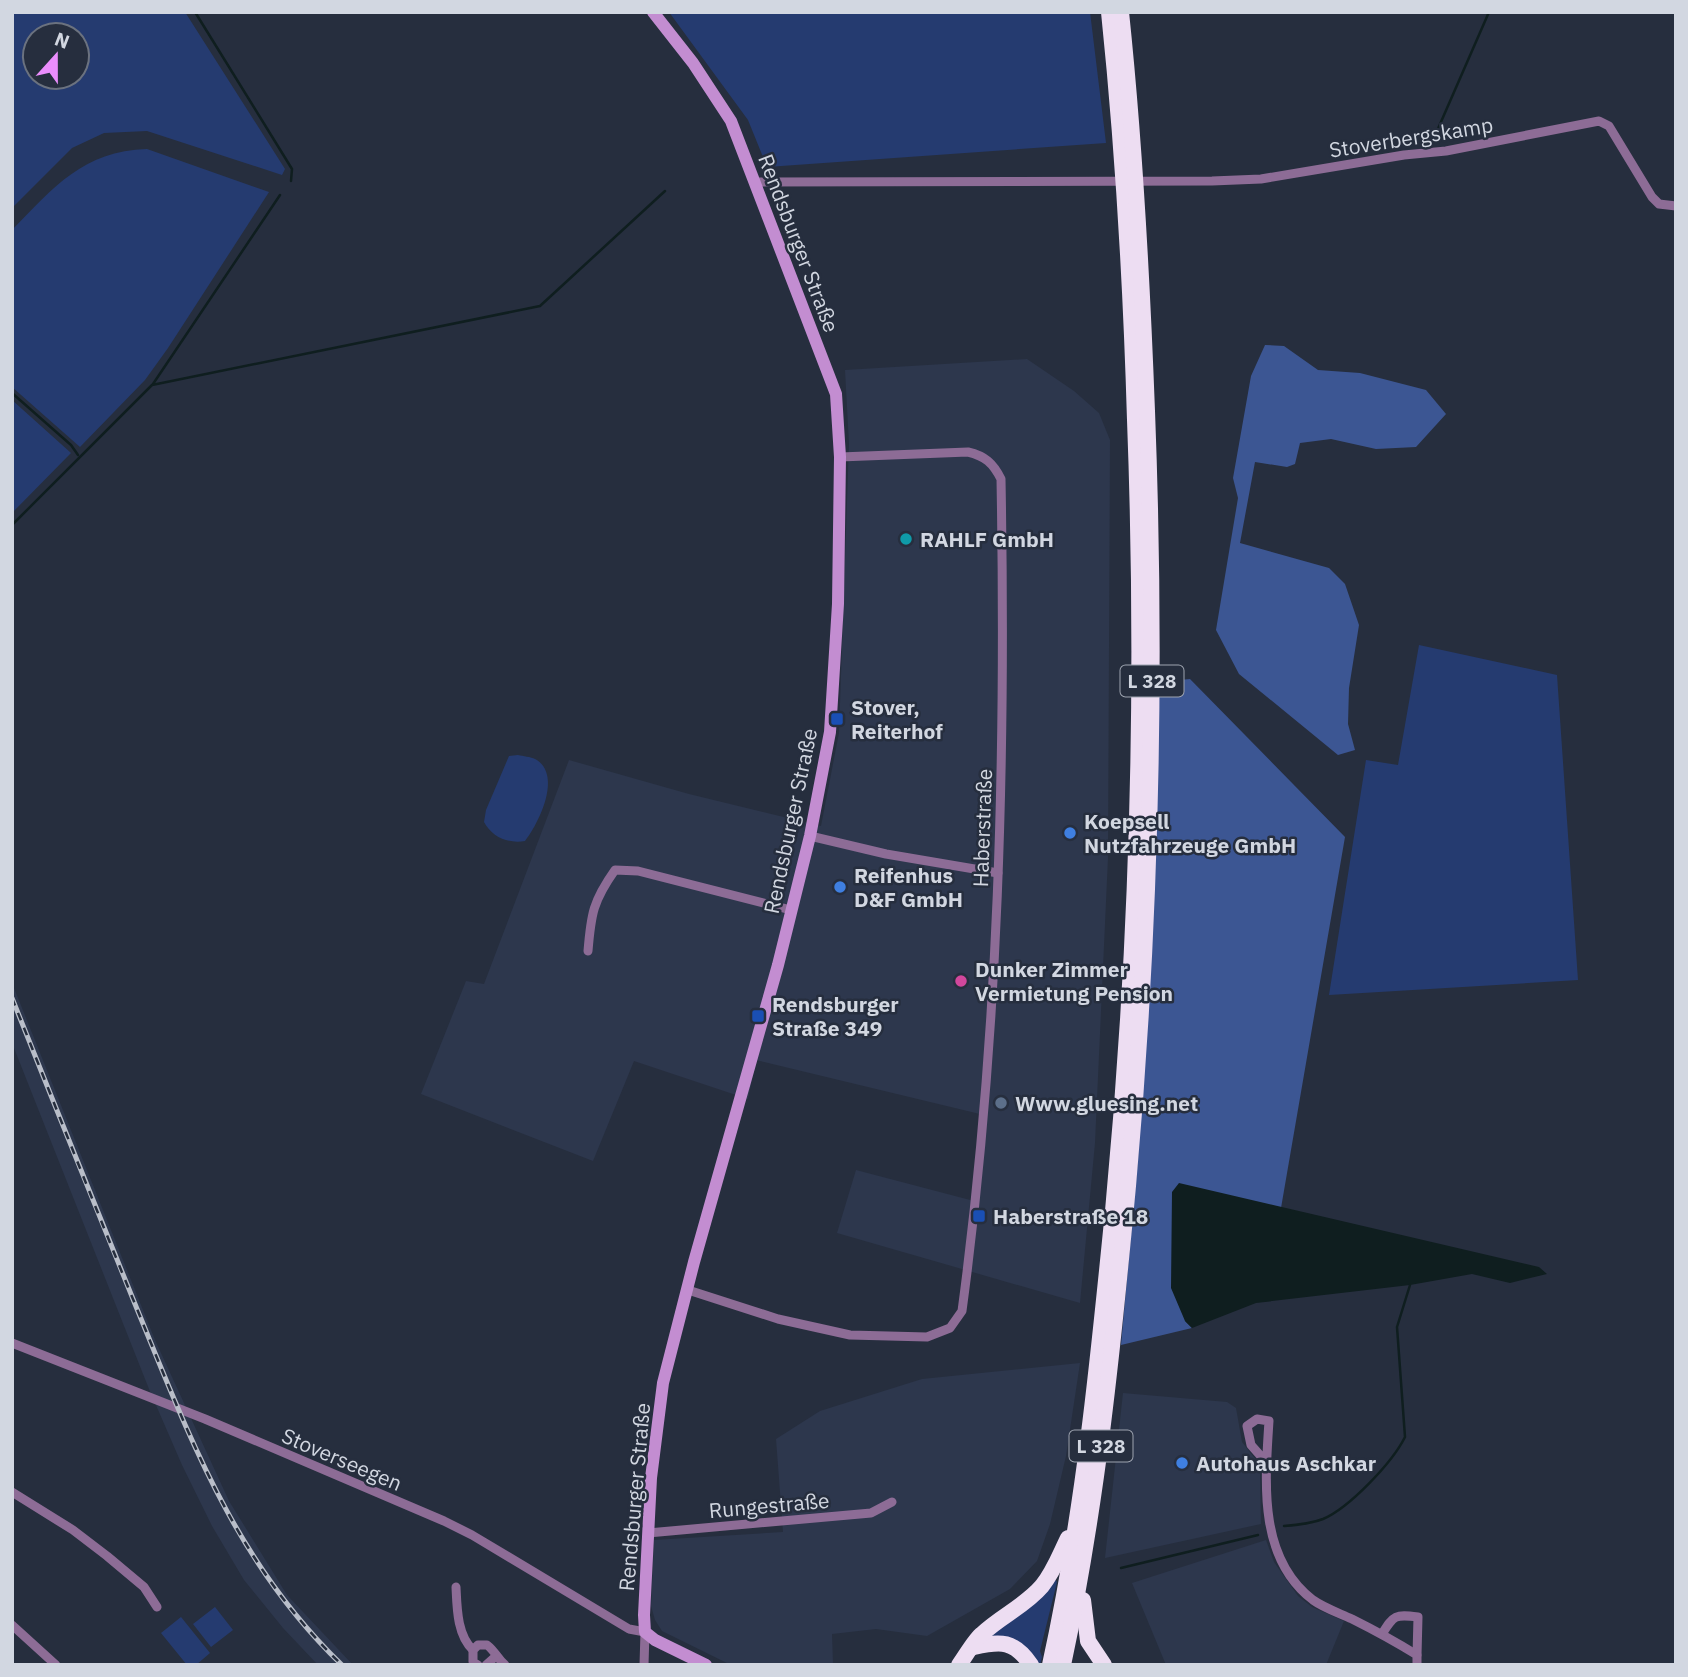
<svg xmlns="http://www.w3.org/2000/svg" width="1688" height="1677" font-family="'IBM Plex Sans',sans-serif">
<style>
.built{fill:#2d374d}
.green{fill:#253b70;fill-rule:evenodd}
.forest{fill:#3c5693}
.water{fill:#0f1e1f}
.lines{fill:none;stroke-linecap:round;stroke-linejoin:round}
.stream{stroke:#0f1e1f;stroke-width:2.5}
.street{stroke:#8d6c96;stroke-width:9}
.secondary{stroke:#c38dd1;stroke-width:12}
.highway{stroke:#edddf2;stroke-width:16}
.rail-casing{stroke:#b9bec9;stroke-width:5}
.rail{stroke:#262e3e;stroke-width:2.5;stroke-dasharray:8;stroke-linecap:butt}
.culture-dot{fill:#0f9aa8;stroke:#262e3e;stroke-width:2.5}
.transit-dot{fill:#1a4fb4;stroke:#262e3e;stroke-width:2.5}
.shop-dot{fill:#3f7fe0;stroke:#262e3e;stroke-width:2.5}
.hotel-dot{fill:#d1479c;stroke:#262e3e;stroke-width:2.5}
.service-dot{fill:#5c6f8a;stroke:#262e3e;stroke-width:2.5}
.labels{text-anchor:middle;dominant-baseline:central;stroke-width:5;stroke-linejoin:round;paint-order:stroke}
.shield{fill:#262e3e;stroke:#9ea4b0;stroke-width:2}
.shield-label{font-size:19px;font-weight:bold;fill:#d2d7e1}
.street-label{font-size:21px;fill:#d2d7e1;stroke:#262e3e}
.poi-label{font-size:21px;font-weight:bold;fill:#d2d7e1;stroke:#262e3e;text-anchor:start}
</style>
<rect width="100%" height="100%" fill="#262e3e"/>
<g class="built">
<polygon points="1027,359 1074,391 1099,413 1110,440 1108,858 1095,1143 1080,1303 837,1233 856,1170 974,1201 984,1115 756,1060 748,1099 634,1061 593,1161 421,1094 466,981 484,984 569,760 689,794 821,826 839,733 849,444 845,370"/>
<polygon points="12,983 155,1340 229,1501 287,1595 353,1665 318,1665 283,1628 244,1580 212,1526 182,1465 149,1389 12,1043"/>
<polygon points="1080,1363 1066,1456 1050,1524 1037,1561 1010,1589 927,1636 876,1629 832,1634 833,1665 731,1665 662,1631 655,1620 651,1606 654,1540 783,1532 776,1439 820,1411 922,1379"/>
<polygon points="1123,1393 1227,1402 1236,1408 1242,1442 1260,1465 1261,1524 1105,1558"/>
<polygon points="1266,1540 1274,1562 1298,1596 1312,1607 1344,1621 1326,1665 1166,1665 1132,1583"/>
</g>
<g class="green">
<path d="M12 12H185L285 169 282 175 147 131 104 133 72 148 12 208ZM77 35V77H35V35Z"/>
<polygon points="669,12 1090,12 1106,143 767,167 748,120"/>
<path d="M147 149 269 192 168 348 145 380 80 447 12 387V230C54 187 83 151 147 149Z"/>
<polygon points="12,400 71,453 12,513"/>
<polygon points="1419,645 1557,675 1578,980 1329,995 1366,760 1398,765"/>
<path d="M518 755C523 756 531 757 535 759 563 774 539 823 525 841 508 844 492 837 484 822L486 810 509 756Z"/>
<polygon points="1054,1578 1057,1582 1040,1651 1042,1657 1040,1665 989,1638"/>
<polygon points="215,1607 233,1630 211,1647 193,1624"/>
<polygon points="181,1617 210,1653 196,1665 187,1665 161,1633"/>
</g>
<g class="forest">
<polygon points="1265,345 1284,346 1318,370 1360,373 1426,390 1446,414 1416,447 1376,449 1331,439 1300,443 1295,464 1287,467 1255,462 1240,543 1329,568 1345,584 1359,625 1349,688 1348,724 1355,750 1338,755 1239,674 1216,630 1238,498 1233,478 1251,376"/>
<polygon points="1190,679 1345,837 1281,1208 1179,1184 1185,1321 1192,1328 1121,1345 1138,1158 1158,682"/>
</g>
<polygon class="water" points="1179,1183 1539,1267 1547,1274 1510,1283 1472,1274 1410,1285 1256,1303 1192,1328 1185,1321 1171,1288 1172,1192"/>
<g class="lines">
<g class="stream">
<polyline points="195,12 292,169 291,181"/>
<polyline points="1437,131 1489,12"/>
<polyline points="153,384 280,195"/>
<polyline points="12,393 71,445 78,455"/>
<polyline points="12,525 152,385 540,306 665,191"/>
<path d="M1284 1526C1298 1525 1310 1524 1323 1519 1349 1508 1392 1463 1405 1437L1397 1327 1410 1285"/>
<polyline points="1121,1568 1258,1535"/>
</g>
<g class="street">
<polyline points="756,182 1212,181 1261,179 1404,155 1446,151 1599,121 1609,126 1652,197 1659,204 1676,206"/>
<polyline points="810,836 886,854 998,873"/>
<path d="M588 951C591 914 593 901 615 870L638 871 791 910"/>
<path d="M688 1290 778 1319 850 1335 927 1337 950 1328 962 1311C999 1035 1006 757 1001 479 993 463 985 456 968 452L840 457"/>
<polyline points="12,1343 205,1419 444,1521 472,1535 629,1629 645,1632 644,1665"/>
<path d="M1266 1462 1251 1445 1247 1426 1257 1419 1269 1421C1265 1483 1258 1558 1313 1600 1324 1608 1339 1613 1352 1619 1374 1630 1396 1642 1417 1655V1665"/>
<polyline points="12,1492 73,1530 107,1556 144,1587 157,1607"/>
<polyline points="648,1533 871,1513 892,1502"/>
<path d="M456 1587C457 1608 457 1635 473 1650"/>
<polyline points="12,1625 56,1665"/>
<path d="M1382 1634C1394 1615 1395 1614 1418 1617L1417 1655"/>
<path d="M478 1665 473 1662V1650L478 1645H487C495 1651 497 1658 505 1665"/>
<polyline points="486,1665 495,1657"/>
</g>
<polyline class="secondary" points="653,12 693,63 731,121 836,394 840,457 838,604 830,732 810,836 778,965 694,1262 663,1383 651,1478 644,1615 645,1632 655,1640 706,1665"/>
<g class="highway">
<polyline points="1083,1600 1088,1641 1104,1665"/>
<path d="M974 1647C1001 1641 1014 1640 1031 1665"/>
<path d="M959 1665C965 1657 975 1639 982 1634 1001 1616 1025 1606 1042 1586 1054 1571 1060 1554 1068 1538"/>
<path d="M1050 1665C1083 1515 1098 1363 1113 1211 1138 948 1145 684 1135 420 1131 284 1123 147 1109 12"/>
<path d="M1063 1665C1097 1507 1113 1347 1128 1186 1151 928 1157 670 1147 411 1142 278 1135 145 1121 12"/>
</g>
<g class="rail-casing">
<path id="rail" d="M12 998C53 1100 93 1202 135 1304 190 1438 235 1562 342 1665"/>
</g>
<use href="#rail" class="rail"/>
</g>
<circle class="culture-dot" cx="906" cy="539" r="7"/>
<g class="transit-dot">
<rect x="830" y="712" width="14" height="14" rx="3.5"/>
<rect x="751" y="1009" width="14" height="14" rx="3.5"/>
<rect x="972" y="1209" width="14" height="14" rx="3.5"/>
</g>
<g class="shop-dot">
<circle cx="1070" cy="833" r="7"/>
<circle cx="840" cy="887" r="7"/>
<circle cx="1182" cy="1463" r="7"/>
</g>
<circle class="hotel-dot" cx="961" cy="981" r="7"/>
<circle class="service-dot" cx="1001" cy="1103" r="7"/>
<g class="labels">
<g class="shield">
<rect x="1120.5" y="665.5" width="63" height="31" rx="5"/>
<rect x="1069.5" y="1430.5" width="63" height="31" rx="5"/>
</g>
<g class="shield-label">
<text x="1152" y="681">L 328</text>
<text x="1101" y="1446">L 328</text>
</g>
<g class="street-label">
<text transform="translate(1411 137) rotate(-9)">Stoverbergskamp</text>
<text transform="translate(799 243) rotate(69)">Rendsburger Straße</text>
<text transform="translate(790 821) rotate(-78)">Rendsburger Straße</text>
<text transform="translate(982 828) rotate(-88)">Haberstraße</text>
<text transform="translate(342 1459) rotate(23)">Stoverseegen</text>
<text transform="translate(634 1497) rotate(-85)">Rendsburger Straße</text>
<text transform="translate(769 1505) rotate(-5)">Rungestraße</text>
</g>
<g class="poi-label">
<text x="920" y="539">RAHLF GmbH</text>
<text x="851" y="707">Stover,<tspan x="851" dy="24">Reiterhof</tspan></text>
<text x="1084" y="821">Koepsell<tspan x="1084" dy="24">Nutzfahrzeuge GmbH</tspan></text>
<text x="854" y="875">Reifenhus<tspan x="854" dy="24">D&amp;F GmbH</tspan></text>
<text x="975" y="969">Dunker Zimmer<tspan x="975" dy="24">Vermietung Pension</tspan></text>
<text x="772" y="1004">Rendsburger<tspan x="772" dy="24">Straße 349</tspan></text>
<text x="1015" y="1103">Www.gluesing.net</text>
<text x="993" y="1216">Haberstraße 18</text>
<text x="1196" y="1463">Autohaus Aschkar</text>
</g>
</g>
<rect width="1688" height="1677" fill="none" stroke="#d2d7e1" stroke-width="28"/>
<g transform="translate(56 56) rotate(21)"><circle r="33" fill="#262e3e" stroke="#6b727f" stroke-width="2"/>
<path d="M0-5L12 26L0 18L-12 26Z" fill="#ea8dfc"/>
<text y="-10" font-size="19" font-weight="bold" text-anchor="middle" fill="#d2d7e1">N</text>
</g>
</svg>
